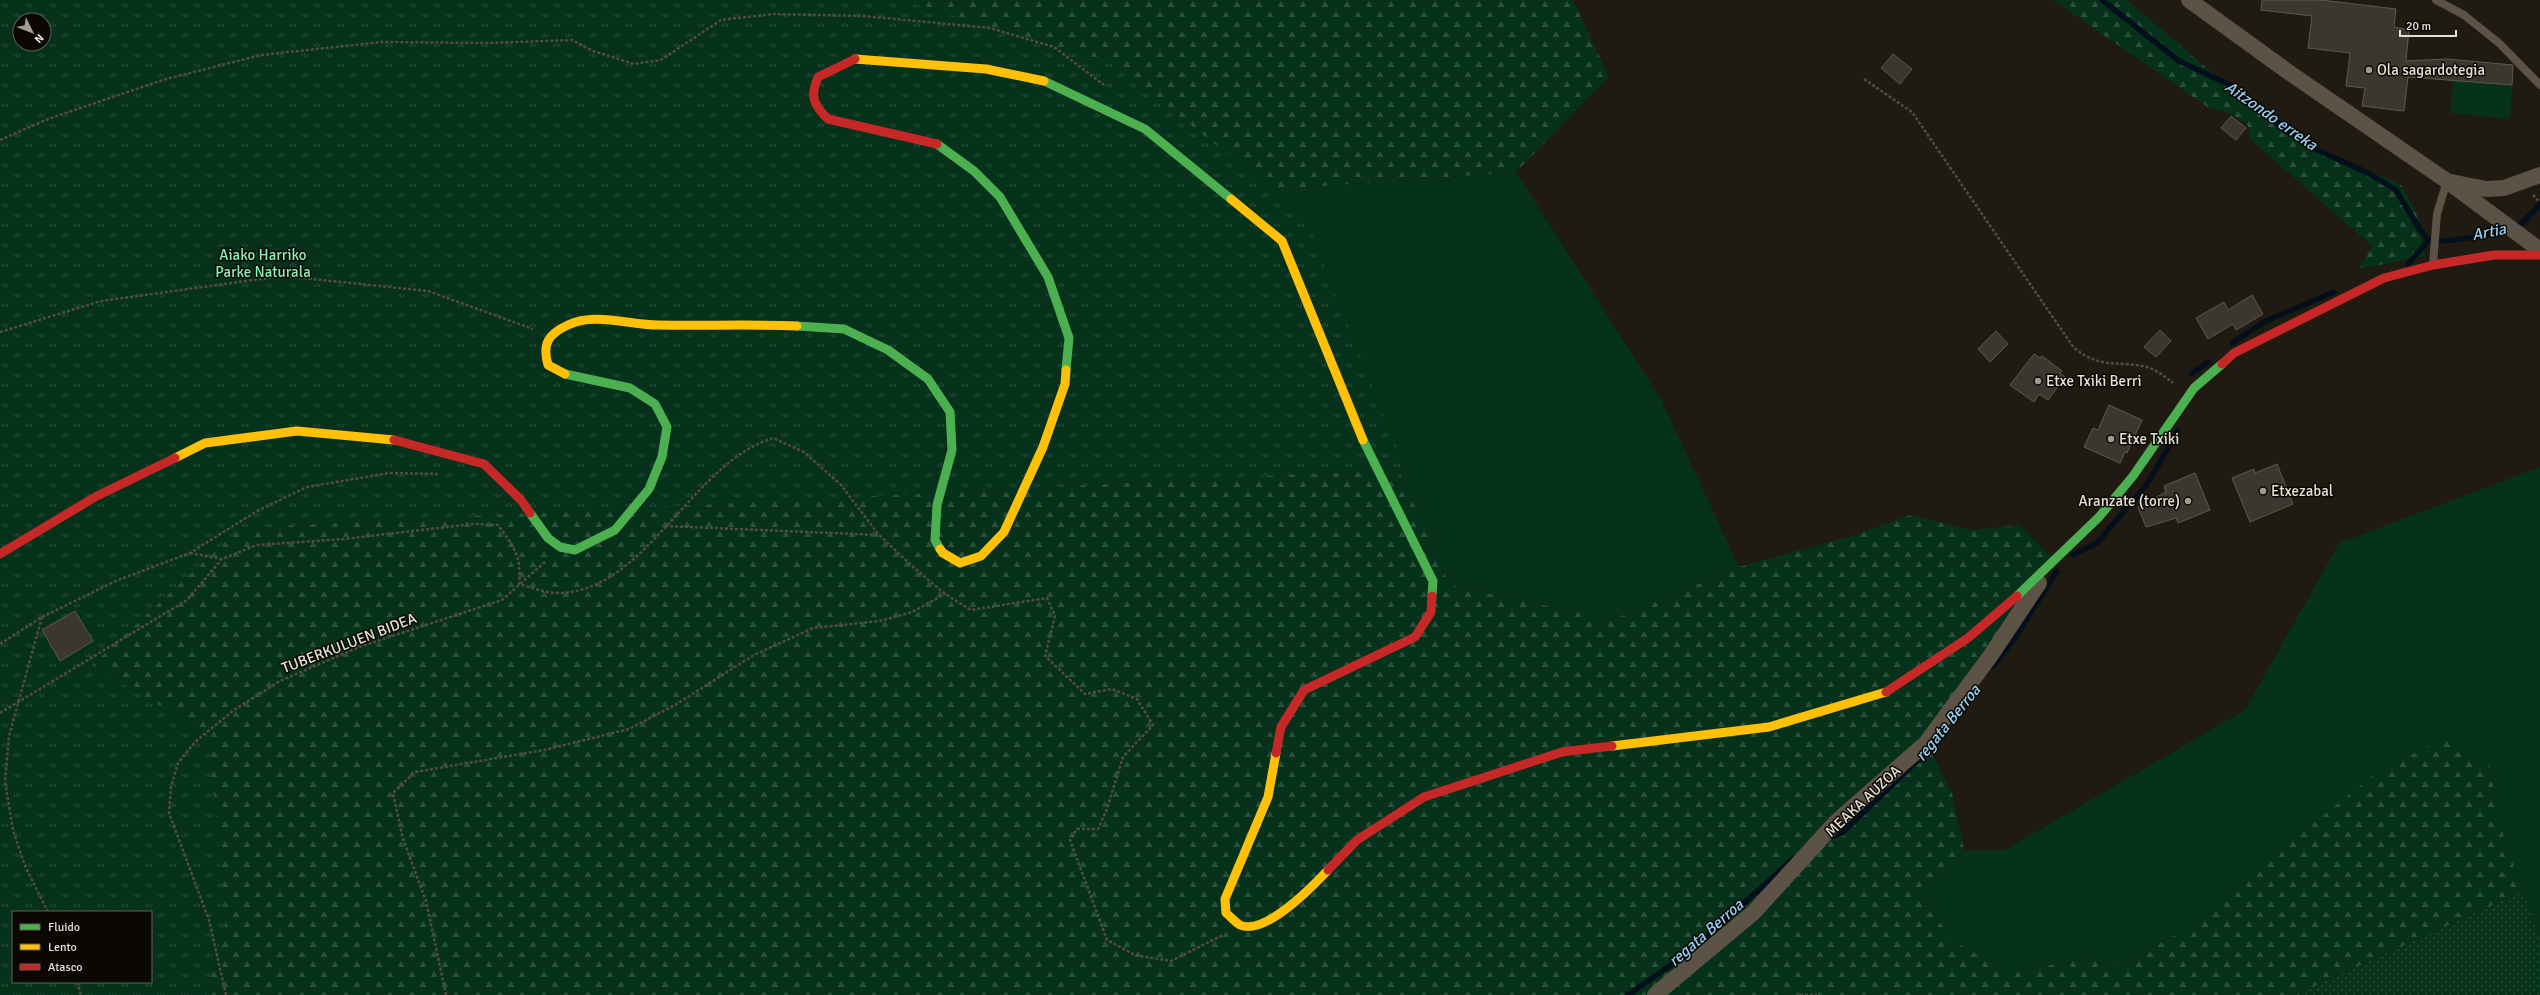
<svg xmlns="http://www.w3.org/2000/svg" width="2540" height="995" font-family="Signika,sans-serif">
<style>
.grass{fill:#06311b}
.forest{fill:url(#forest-firs);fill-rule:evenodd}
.park{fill:url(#park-tufts);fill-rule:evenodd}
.garden{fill:url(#garden-dots)}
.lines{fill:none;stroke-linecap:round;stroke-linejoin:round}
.stream{stroke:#030f1b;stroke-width:5.5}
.building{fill:#3c3630;stroke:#5d5851}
.path{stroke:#544c42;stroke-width:2.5;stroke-dasharray:3 2;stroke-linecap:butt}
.lane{stroke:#5c5245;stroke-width:8}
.street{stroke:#5c5245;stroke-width:16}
.fast{stroke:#4caf50;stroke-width:9}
.slow{stroke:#ffc107;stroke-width:9}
.jam{stroke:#c62828;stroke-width:9}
.poi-dot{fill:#a09c91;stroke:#0b0803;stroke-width:1.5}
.labels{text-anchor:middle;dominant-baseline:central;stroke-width:3;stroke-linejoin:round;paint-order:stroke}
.poi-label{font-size:15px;fill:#e5e1d6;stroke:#0b0803;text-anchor:start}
.park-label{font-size:15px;fill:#87f2b2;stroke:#0b0803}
.street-label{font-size:15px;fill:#e5e1d6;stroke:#0b0803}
.water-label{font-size:16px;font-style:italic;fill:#95cff5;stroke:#0b0803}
</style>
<defs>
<pattern id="forest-firs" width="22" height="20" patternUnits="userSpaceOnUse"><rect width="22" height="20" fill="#06311b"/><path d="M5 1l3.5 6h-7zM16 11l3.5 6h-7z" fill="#2a4f3b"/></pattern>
<pattern id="park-tufts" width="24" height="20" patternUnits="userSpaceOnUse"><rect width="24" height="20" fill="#06311b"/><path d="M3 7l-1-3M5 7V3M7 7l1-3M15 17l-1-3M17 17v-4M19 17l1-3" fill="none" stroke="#2a4f3b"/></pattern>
<pattern id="garden-dots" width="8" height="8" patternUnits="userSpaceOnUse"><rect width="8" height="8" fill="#06311b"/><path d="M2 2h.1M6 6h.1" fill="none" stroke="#2a4f3b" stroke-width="1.8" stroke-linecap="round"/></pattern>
</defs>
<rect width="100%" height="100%" fill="#1f1b12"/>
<g class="grass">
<polygon points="2453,80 2512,85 2510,119 2450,113"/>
<polygon points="1516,172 1662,401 1739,567 1612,620 1450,585 1298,246 1254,191"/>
<polygon points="2540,467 2540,940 2504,838 2489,765 2256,871 2175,935 2116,968 2097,956 2015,972 1954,942 1921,895 1964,850 2005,850 2245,710 2339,543"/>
</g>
<g class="forest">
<path d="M0 0H1573L1609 77 1516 172 1255 191 1298 246 1450 585 1612 620 1739 567 1859 534 1910 515 1971 530 2020 525 2054 560 1926 743 1952 793 1964 850 1921 895 1954 942 2015 972 2097 956 2116 968 2175 935 2372 776 2444 737 2489 765 2504 838 2523 891 2295 995H0ZM20 20H44V44H20ZM13 912H151V982H13Z"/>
<polygon points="2053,0 2127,0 2284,134 2401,185 2418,216 2425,256 2359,269 2372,246 2250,139 2248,126 2232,114 2209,108"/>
</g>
<path class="park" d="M0 0H901L1109 62 1304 213 1406 469 240 528 92 665 208 734 226 920 207 995H0ZM20 20H44V44H20ZM13 912H151V982H13Z"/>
<polygon class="garden" points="2523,891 2540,940 2540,995 2295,995"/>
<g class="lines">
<g class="stream">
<polyline points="2102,0 2179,61 2234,87 2260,110 2313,148 2368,173 2396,190 2420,230 2429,240"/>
<path d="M2433 241C2448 242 2505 234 2518 226 2526 221 2533 211 2540 204"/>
<polyline points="2408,264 2429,240"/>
<polyline points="2232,343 2266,321 2334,292"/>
<polyline points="2191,374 2208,362"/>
<polyline points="2073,555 2097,543 2147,484 2178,431"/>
<polyline points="1993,666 2016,636 2057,571"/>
<polyline points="1828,838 1842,833 1935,744"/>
<polyline points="1628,995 1691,951 1794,858"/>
</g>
</g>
<g class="building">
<polygon points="2262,0 2321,0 2396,9 2394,27 2409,30 2406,61 2447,59 2513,65 2512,85 2408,77 2404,111 2362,106 2365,88 2346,86 2350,53 2308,48 2312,16 2261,10"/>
<polygon points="1893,54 1912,69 1900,84 1881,68"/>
<polygon points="2231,116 2246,128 2236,140 2221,128"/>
<polygon points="2252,295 2263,314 2236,330 2233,324 2208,339 2196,318 2224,302 2228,310"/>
<polygon points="2160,330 2171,341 2156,357 2144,347"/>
<polygon points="1996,331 2008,344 1990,362 1978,349"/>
<polygon points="2034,354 2040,358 2042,356 2062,371 2060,373 2065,377 2048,400 2039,394 2034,402 2010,385"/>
<polygon points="2109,405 2142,420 2127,453 2125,452 2120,463 2084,447 2093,428 2098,430"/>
<polygon points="2277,464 2293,504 2250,522 2232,478 2254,469 2255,473"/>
<polygon points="2195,473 2210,510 2178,523 2176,518 2146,527 2138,507 2166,492 2164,486"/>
<polygon points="75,611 93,641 60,661 42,630"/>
</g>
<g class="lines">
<g class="path">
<path d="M1864 79 1912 112 2074 348C2102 370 2117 360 2147 367 2157 370 2165 377 2173 383"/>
<polyline points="0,140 48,119 166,79 261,55 382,42 489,43 572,40 593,51 634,64 661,60 721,20 773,14 863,16 990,28 1054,47 1104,85"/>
<polyline points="2533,195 2540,202"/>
<polyline points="0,332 101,301 283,276 428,291 533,329"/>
<polyline points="665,526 879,535"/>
<path d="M190 553 222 559 257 545 344 539 473 524 498 525C513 546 522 556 519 584 530 587 545 593 557 593 646 593 690 464 773 438L804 452 841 485 879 535 911 565 945 594 971 610 1047 598 1055 616 1045 656 1085 694 1112 689 1137 699 1153 725 1123 757 1107 809 1098 829H1077L1070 840 1107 940 1135 955 1171 961 1223 935"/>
<polyline points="42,617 9,736 5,782 13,830 25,866 48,912"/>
<polyline points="0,644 42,617 118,580 190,553 257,511 307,487 389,473 438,474"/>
<polyline points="0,713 187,600 221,560"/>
<polyline points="77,982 81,995"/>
<polyline points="226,995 209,920 169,813 171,787 178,763 196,741 234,710 280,681 359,647 502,600 546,561"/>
<polyline points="446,995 426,901 403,839 393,793 415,772 544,750 629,729 675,705 754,655 813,628 880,621 912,612 945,594"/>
<polyline points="1800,995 1817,995"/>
</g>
<g class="lane">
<polyline points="2436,0 2464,15 2499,43 2540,85"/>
<polyline points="2433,265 2437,214 2447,181"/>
</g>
<g class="street">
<polyline points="2189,0 2287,71 2447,181 2540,250"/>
<polyline points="2451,182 2486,189 2504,188 2540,175"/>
<polyline points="1655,995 1754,912 1837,821 1926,743 1991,655 2039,583"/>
</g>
<g class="fast">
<polyline points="1044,81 1145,129 1231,199"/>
<polyline points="937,144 974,171 1000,197 1048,277 1069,338 1066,370"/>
<polyline points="797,326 844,329 888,350 928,379 950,412 952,450 937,505 935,540 940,549"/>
<polyline points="1363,440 1433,581 1432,596"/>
<polyline points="530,513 548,538 560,547 575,550 615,530 649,489 662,457 667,427 655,404 630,388 565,374"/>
<polyline points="2017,596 2099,517 2133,476 2194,388 2222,364"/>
</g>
<g class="slow">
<polyline points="855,59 986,69 1044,81"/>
<polyline points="1231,199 1282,241 1363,440"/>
<path d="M565 374 548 365C542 344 548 334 568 325 594 312 630 325 658 325 704 326 751 324 797 326"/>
<polyline points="175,458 205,443 297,431 394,440"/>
<polyline points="940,549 943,553 960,563 981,556 1004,532 1043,447 1065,384 1066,370"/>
<polyline points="1612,746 1769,727 1886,692"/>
<path d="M1276 753 1268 797 1225 899 1226 913C1230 916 1235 922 1240 925 1265 936 1313 886 1328 870"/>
</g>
<g class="jam">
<path d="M855 59 818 77C810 96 813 105 828 119L937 144"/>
<polyline points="2222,364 2234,353 2384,278 2433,265 2494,255 2540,255"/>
<polyline points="394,440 484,464 521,500 530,513"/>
<polyline points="0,554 95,497 175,458"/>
<polyline points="1886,692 1968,638 2017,596"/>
<polyline points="1276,753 1281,727 1304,690 1415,637 1431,612 1432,596"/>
<polyline points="1328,870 1357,840 1424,797 1562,752 1612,746"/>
</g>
</g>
<g class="poi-dot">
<circle cx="2369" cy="70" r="4"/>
<circle cx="2038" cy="381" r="4"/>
<circle cx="2111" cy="439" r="4"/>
<circle cx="2263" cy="491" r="4"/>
<circle cx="2188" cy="501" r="4"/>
</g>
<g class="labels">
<g class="poi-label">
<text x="2377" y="70">Ola sagardotegia</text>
<text x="2046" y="381">Etxe Txiki Berri</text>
<text x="2119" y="439">Etxe Txiki</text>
<text x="2271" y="491">Etxezabal</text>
<text x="2180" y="501" text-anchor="end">Aranzate (torre)</text>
</g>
<g class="park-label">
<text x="263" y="255">Aiako Harriko<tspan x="263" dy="17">Parke Naturala</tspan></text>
</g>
<g class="street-label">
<text transform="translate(349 643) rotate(-21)">TUBERKULUEN BIDEA</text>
<text transform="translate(1863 801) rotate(-43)">MEAKA AUZOA</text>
</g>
<g class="water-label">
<text transform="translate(2271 116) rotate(35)">Aitzondo erreka</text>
<text transform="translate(2489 232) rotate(-11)">Artia</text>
<text transform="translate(1948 723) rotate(-51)">regata Berroa</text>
<text transform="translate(1706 933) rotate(-41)">regata Berroa</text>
</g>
</g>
<rect x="12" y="911" width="140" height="72" fill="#0b0803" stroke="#625f57"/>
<rect x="20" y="924" width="20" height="6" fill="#4caf50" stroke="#625f57"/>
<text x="48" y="931" font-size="12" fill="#e5e1d6">Fluido</text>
<rect x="20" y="944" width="20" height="6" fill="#ffc107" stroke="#625f57"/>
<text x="48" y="951" font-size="12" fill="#e5e1d6">Lento</text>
<rect x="20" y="964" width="20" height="6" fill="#c62828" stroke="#625f57"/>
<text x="48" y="971" font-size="12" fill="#e5e1d6">Atasco</text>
<g transform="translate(32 32) rotate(133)"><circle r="19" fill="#0b0803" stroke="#625f57"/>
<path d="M0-3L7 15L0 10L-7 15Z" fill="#a09c91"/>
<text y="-6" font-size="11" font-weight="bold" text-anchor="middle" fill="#e5e1d6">N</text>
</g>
<path d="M2400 30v6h56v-6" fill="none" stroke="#e5e1d6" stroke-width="2"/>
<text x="2406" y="30" font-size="12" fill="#e5e1d6" stroke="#0b0803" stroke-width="3" paint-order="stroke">20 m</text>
</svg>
